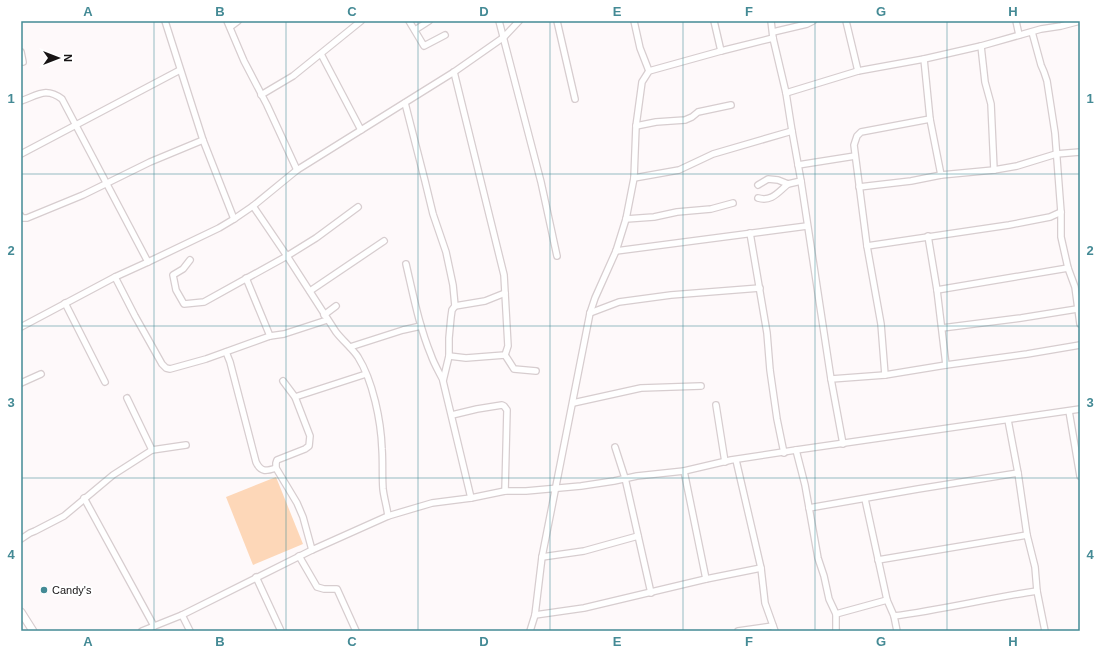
<svg xmlns="http://www.w3.org/2000/svg" width="1101" height="652" font-family="Helvetica,sans-serif">
<style>
.green{fill:#fdd7b8}
.lines{fill:none;stroke-linecap:round;stroke-linejoin:round}
.minor-casing{stroke:#d7cdcf;stroke-width:8}
.tertiary-casing{stroke:#d7cdcf;stroke-width:9}
.minor{stroke:#fff;stroke-width:5.5}
.tertiary{stroke:#fff;stroke-width:7}
.grid{fill:none;stroke:#448a95;stroke-width:1;stroke-opacity:0.55}
.poi-dot{fill:#448a95;stroke:#fff;stroke-width:1.5}
.labels{text-anchor:middle;dominant-baseline:central;stroke-width:4;stroke-linejoin:round;paint-order:stroke}
.poi-label{font-size:11px;fill:#181415;stroke:#fff;text-anchor:start}
.neatline{fill:none;stroke:#448a95;stroke-width:1.5}
.grid-label{font-size:13px;text-anchor:middle;font-weight:bold;fill:#448a95}
</style>
<rect width="100%" height="100%" fill="#fef9fa"/>
<polygon class="green" points="276,477 303,544 253,565 226,497"/>
<g class="lines">
<g class="minor-casing">
<g id="minor">
<polyline points="165,21 203,140 234,219"/>
<polyline points="227,21 244,61 267,105 297,170"/>
<polyline points="409,21 424,46 445,35"/>
<polyline points="499,21 541,182 557,256"/>
<polyline points="557,21 575,99"/>
<polyline points="634,21 640,48 649,71"/>
<polyline points="714,21 721,51"/>
<polyline points="771,21 773,38 786,93 792,131 801,181 831,379 843,444"/>
<polyline points="846,21 858,71"/>
<polyline points="1016,21 1019,35"/>
<polyline points="230,27 238,21"/>
<polyline points="415,30 429,21"/>
<polyline points="773,32 807,24 813,21"/>
<polyline points="1032,32 1041,65 1044,72 1047,81 1055,133 1061,212 1061,237 1068,268 1075,287 1080,324"/>
<polyline points="981,46 985,82 991,104 994,170"/>
<polyline points="21,52 23,62 21,62"/>
<polyline points="321,54 361,130"/>
<polyline points="924,59 930,119 941,175"/>
<polyline points="786,93 858,71 924,59 981,46 1041,29 1061,26 1080,21"/>
<polyline points="261,95 293,76 361,21"/>
<path d="M21 101C38 95 46 87 62 99L148 262"/>
<polyline points="405,103 425,181 433,214 446,252 453,285 455,306 452,310 451,317 449,338 449,356 443,381 471,498"/>
<polyline points="636,126 656,122 685,120 692,117 698,112 731,105"/>
<polyline points="21,154 180,70"/>
<polyline points="798,165 855,156"/>
<polyline points="634,178 679,170 713,154 792,131"/>
<polyline points="758,185 768,179 778,180 788,184 801,181"/>
<polyline points="859,187 911,181 941,175 994,170 1017,166 1056,154 1080,152"/>
<path d="M758 198C772 202 778 192 788 184"/>
<path d="M253 206 287 256 336 332C343 341 352 348 358 357 373 381 381 421 382 449 383 462 382 476 383 489 384 498 387 507 388 516"/>
<polyline points="21,216 22,218 27,218 83,195 150,162 203,140"/>
<polyline points="626,219 654,217 677,212 711,209 733,203"/>
<polyline points="750,233 767,333 770,370 777,419 784,453"/>
<polyline points="928,236 937,290 946,365"/>
<polyline points="867,246 1009,225 1050,217 1061,212"/>
<polyline points="616,251 807,226"/>
<polyline points="190,260 183,269 173,275 176,290 184,304 204,302 287,256 316,238 358,207"/>
<path d="M406 264C413 294 419 326 431 355 434 364 439 372 443 380"/>
<polyline points="115,277 135,316 162,364 166,368 170,369 206,359 270,336 284,334 327,320"/>
<polyline points="246,278 270,336"/>
<polyline points="937,290 1068,268"/>
<polyline points="310,291 384,241"/>
<polyline points="65,303 105,382"/>
<polyline points="455,306 485,301 505,293"/>
<polyline points="590,313 619,302 671,295 760,288"/>
<polyline points="324,315 336,306"/>
<polyline points="21,327 115,277 148,262 219,228 234,219 253,206 297,170 454,72 504,37 519,21"/>
<polyline points="942,328 1021,318 1077,309"/>
<polyline points="350,347 403,330 421,326"/>
<path d="M226 352 230 362 256 462C261 473 267 471 276 468"/>
<polyline points="505,355 514,369 536,371"/>
<polyline points="449,356 466,358 505,355 508,346 504,275 454,72"/>
<polyline points="885,375 881,324 867,246 854,145 857,136 861,132 930,119"/>
<polyline points="831,379 885,375 946,365 1027,354 1080,345"/>
<polyline points="283,381 295,397 310,436 309,446 305,449 277,460 276,463 276,468 297,503 303,517 312,550"/>
<polyline points="21,383 41,374"/>
<polyline points="295,397 366,374"/>
<polyline points="127,398 152,450"/>
<polyline points="573,403 641,388 701,386"/>
<polyline points="716,405 725,462"/>
<polyline points="1069,411 1080,476"/>
<polyline points="452,415 477,409 502,405 504,406 507,410 505,491"/>
<polyline points="1008,420 1018,473 1027,535 1035,567 1037,591 1045,631"/>
<polyline points="615,447 625,478 651,593"/>
<polyline points="796,450 805,485 818,558 824,576 829,599 836,614"/>
<polyline points="736,460 761,568 765,603 775,631"/>
<polyline points="684,471 706,579"/>
<polyline points="84,498 154,626"/>
<polyline points="865,499 887,600 894,616 897,631"/>
<polyline points="809,508 918,489 1018,473"/>
<polyline points="21,539 30,533 35,531 64,516 113,475 152,450 186,445"/>
<polyline points="299,556 317,587 324,589 337,589 356,631"/>
<polyline points="542,557 584,551 638,536"/>
<polyline points="878,560 1027,535"/>
<polyline points="256,577 281,631"/>
<polyline points="182,615 190,631"/>
<polyline points="535,615 584,608 706,579 761,568"/>
<path d="M894 616C942 610 989 598 1037 591"/>
<polyline points="142,631 182,615 312,550 388,516 432,503 471,498 505,491 526,491 581,486 614,481 637,476 684,471 731,460 796,450 1080,409"/>
<polyline points="530,631 535,615 542,557 590,313 595,298 616,251 626,219 634,178 636,126 642,82 649,71 721,51 773,38"/>
<polyline points="738,631 773,626"/>
<polyline points="836,631 836,614 887,600"/>
</g>
</g>
<g class="tertiary-casing">
<polyline id="tertiary" points="21,612 33,631"/>
</g>
<use href="#minor" class="minor"/>
<use href="#tertiary" class="tertiary"/>
</g>
<path class="grid" d="M154 21V631M286 21V631M418 21V631M550 21V631M683 21V631M815 21V631M947 21V631M21 174H1080M21 326H1080M21 478H1080"/>
<circle class="poi-dot" cx="44" cy="590" r="4"/>
<g class="labels">
<g class="poi-label">
<text x="52" y="590">Candy's</text>
</g>
</g>
<rect width="1101" height="652" fill="none" stroke="#ffffff" stroke-width="44"/>
<g transform="translate(58 58) rotate(90)" stroke="#ffffff" stroke-width="3" paint-order="stroke">
<path d="M0-3L7 15L0 10L-7 15Z" fill="#181415"/>
<text y="-6" font-size="11" font-weight="bold" text-anchor="middle" fill="#181415">N</text>
</g>
<rect x="22" y="22" width="1057" height="608" class="neatline"/>
<g class="grid-label">
<text x="88" y="16">A</text>
<text x="220" y="16">B</text>
<text x="352" y="16">C</text>
<text x="484" y="16">D</text>
<text x="617" y="16">E</text>
<text x="749" y="16">F</text>
<text x="881" y="16">G</text>
<text x="1013" y="16">H</text>
<text x="11" y="103">1</text>
<text x="1090" y="103">1</text>
<text x="11" y="255">2</text>
<text x="1090" y="255">2</text>
<text x="11" y="407">3</text>
<text x="1090" y="407">3</text>
<text x="11" y="559">4</text>
<text x="1090" y="559">4</text>
<text x="88" y="646">A</text>
<text x="220" y="646">B</text>
<text x="352" y="646">C</text>
<text x="484" y="646">D</text>
<text x="617" y="646">E</text>
<text x="749" y="646">F</text>
<text x="881" y="646">G</text>
<text x="1013" y="646">H</text>
</g>
</svg>
